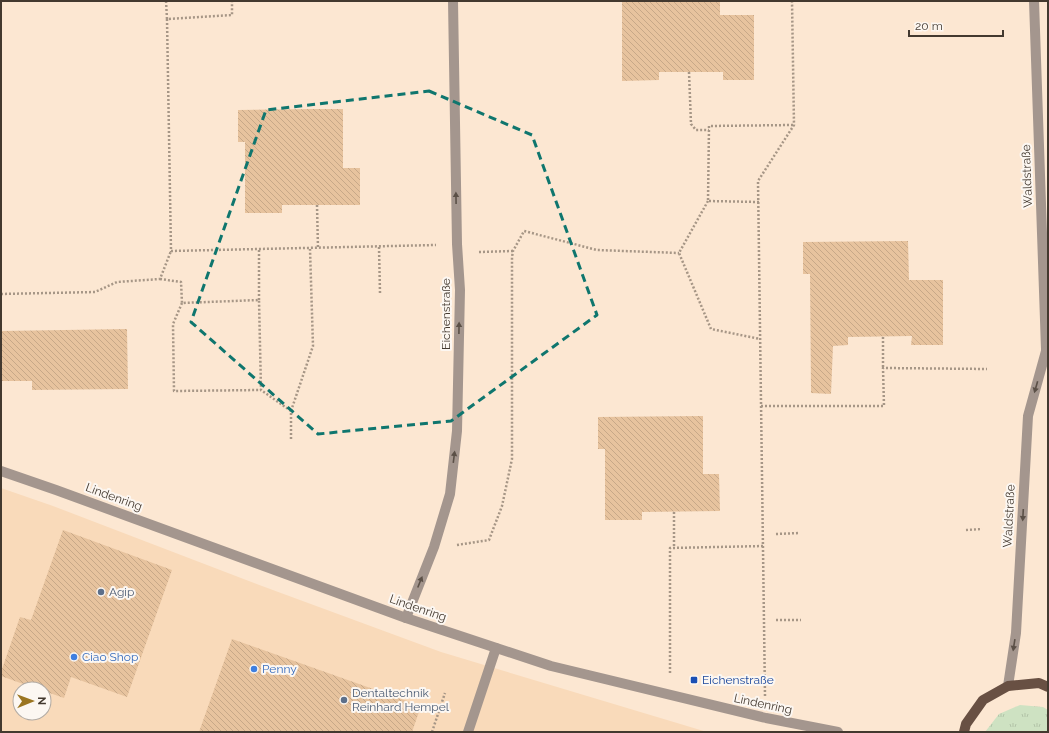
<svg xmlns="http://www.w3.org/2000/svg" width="1049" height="733" font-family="Raleway,sans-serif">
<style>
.built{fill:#f9daba;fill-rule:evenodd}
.grass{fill:url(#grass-tufts)}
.building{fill:url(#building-back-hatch)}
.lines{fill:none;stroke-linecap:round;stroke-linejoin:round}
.path{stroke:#a69686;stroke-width:2.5;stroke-dasharray:2 2;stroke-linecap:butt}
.minor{stroke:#a4968e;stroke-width:10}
.major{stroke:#685043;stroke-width:10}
.oneway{fill:#5b5047}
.marked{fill:none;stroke:#0f766e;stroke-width:3;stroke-dasharray:8 5;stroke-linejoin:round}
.service-dot{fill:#5c6f8a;stroke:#fcf7f2;stroke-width:1.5}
.shop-dot{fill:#3f7fe0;stroke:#fcf7f2;stroke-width:1.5}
.transit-dot{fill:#1a4fb4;stroke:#fcf7f2;stroke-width:1.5}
.labels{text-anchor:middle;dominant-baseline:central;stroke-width:4;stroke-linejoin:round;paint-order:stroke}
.street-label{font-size:12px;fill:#43392f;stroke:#fcf7f2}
.service-label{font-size:12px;fill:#4e5e75;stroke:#fcf7f2;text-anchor:start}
.shop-label{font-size:12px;fill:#366cbe;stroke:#fcf7f2;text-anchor:start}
.transit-label{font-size:12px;fill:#164399;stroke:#fcf7f2;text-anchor:start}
</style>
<defs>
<pattern id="grass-tufts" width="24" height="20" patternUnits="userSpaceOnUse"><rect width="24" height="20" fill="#cee2c2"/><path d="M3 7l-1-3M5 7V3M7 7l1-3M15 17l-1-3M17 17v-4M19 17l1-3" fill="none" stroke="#b2c3a7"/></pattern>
<pattern id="building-back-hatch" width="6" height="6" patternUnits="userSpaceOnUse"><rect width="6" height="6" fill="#e7c39e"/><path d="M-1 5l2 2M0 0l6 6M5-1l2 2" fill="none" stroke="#c7a888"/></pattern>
</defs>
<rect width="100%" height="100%" fill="#fce7d2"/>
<path class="built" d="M1 488 53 506 262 586 441 652 707 732H1ZM20 689H44V713H20Z"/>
<polygon class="grass" points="1020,705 1043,707 1048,710 1048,732 985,732 999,714"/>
<g class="building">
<polygon points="622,1 720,1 720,15 754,15 754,80 723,80 723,72 659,72 659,80 622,81"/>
<polygon points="313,109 343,109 343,168 360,168 360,205 282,205 282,213 245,213 245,142 238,142 238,110"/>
<polygon points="908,241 909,280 943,280 943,345 911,345 912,336 848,337 848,345 833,346 831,394 811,393 810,274 803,274 803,242"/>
<polygon points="127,329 128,389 32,390 32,381 1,381 1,331"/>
<polygon points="703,416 703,474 719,474 720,511 642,512 642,520 605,520 605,449 598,449 598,417"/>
<polygon points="63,530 172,570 127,697 71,677 64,698 44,691 44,689 37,689 1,676 1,672 20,617 31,620"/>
<polygon points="232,639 421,706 412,732 199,732"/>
</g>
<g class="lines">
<g class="path">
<polyline points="166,1 167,19 232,15 232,1"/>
<polyline points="167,19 171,251 436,245"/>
<polyline points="689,72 691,124 696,130 709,130"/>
<polyline points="708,201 679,253 711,329 760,339"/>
<polyline points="759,202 708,201 709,126 793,125"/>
<polyline points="317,205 318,249"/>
<polyline points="379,247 380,293"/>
<polyline points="259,250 259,300"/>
<polyline points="479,252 513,251"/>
<polyline points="160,279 181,282 182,303 259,300 261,390 291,411 291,441"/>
<polyline points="1,294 95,292 117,282 160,279 171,251"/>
<polyline points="182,303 173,324 174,391 261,390"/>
<polyline points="883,337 883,368"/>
<polyline points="761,406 884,406 883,368 987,369"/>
<polyline points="291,411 313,346 310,249"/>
<polyline points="674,512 674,548"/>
<polyline points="966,530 982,529"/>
<polyline points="776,534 799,533"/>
<polyline points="457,545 489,540 502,506 512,459 512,257 513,251 524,231 597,250 679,253"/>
<polyline points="776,620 801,620"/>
<polyline points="670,673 670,548 763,546"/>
<polyline points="765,696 758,181 794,125 792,1"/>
<polyline points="432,732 445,693"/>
</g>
<g class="minor">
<polyline points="1034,1 1046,349 1048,360"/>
<polyline points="1,471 56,490 406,618 551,666 766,718 838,732"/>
<polyline points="406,618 434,547 450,494 457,431 460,290 457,244 453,1"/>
<polyline points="1008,686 1016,633 1028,416 1046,351"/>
<polyline points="468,732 496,648"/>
</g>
<polyline class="major" points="964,732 966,724 983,700 1008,686 1039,683 1048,687"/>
</g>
<defs><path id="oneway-solid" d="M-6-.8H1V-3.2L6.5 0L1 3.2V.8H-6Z"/></defs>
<g class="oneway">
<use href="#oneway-solid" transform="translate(456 198) rotate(-91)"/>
<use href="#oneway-solid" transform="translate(459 328) rotate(-89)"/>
<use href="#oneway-solid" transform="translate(1036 387) rotate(106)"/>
<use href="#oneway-solid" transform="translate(454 457) rotate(-83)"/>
<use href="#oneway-solid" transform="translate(1023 515) rotate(93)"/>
<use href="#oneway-solid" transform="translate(420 582) rotate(-68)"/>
<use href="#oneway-solid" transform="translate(1014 645) rotate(99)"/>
</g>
<path class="marked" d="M429 91 532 135 597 315 451 421 318 434 191 322 266 110Z"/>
<g class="service-dot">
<circle cx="101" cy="592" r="4"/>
<circle cx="344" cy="700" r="4"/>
</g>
<g class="shop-dot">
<circle cx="74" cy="657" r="4"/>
<circle cx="254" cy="669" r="4"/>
</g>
<rect class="transit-dot" x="690" y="676" width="8" height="8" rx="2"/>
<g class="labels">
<g class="street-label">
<text transform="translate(1027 176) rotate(-92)">Waldstraße</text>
<text transform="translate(446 314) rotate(-90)">Eichenstraße</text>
<text transform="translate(114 497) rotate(20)">Lindenring</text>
<text transform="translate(1009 516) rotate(-87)">Waldstraße</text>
<text transform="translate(418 608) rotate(19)">Lindenring</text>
<text transform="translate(763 704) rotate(12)">Lindenring</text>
</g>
<g class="service-label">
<text x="109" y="592">Agip</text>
<text x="352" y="693">Dentaltechnik<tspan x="352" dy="14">Reinhard Hempel</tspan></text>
</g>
<g class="shop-label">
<text x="82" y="657">Ciao Shop</text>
<text x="262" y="669">Penny</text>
</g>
<g class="transit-label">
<text x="702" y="680">Eichenstraße</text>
</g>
</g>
<rect width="1049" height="733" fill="none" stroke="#43392f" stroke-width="4"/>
<g transform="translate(32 701) rotate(89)"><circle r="19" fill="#fcf7f2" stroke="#b2aba4"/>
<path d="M0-3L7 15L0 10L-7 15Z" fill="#9b7521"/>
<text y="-6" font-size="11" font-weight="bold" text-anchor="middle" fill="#43392f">N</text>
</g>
<path d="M909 30v6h94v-6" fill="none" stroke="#43392f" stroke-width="2"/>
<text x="915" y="30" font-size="12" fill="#43392f" stroke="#fcf7f2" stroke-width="3" paint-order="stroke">20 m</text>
</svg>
